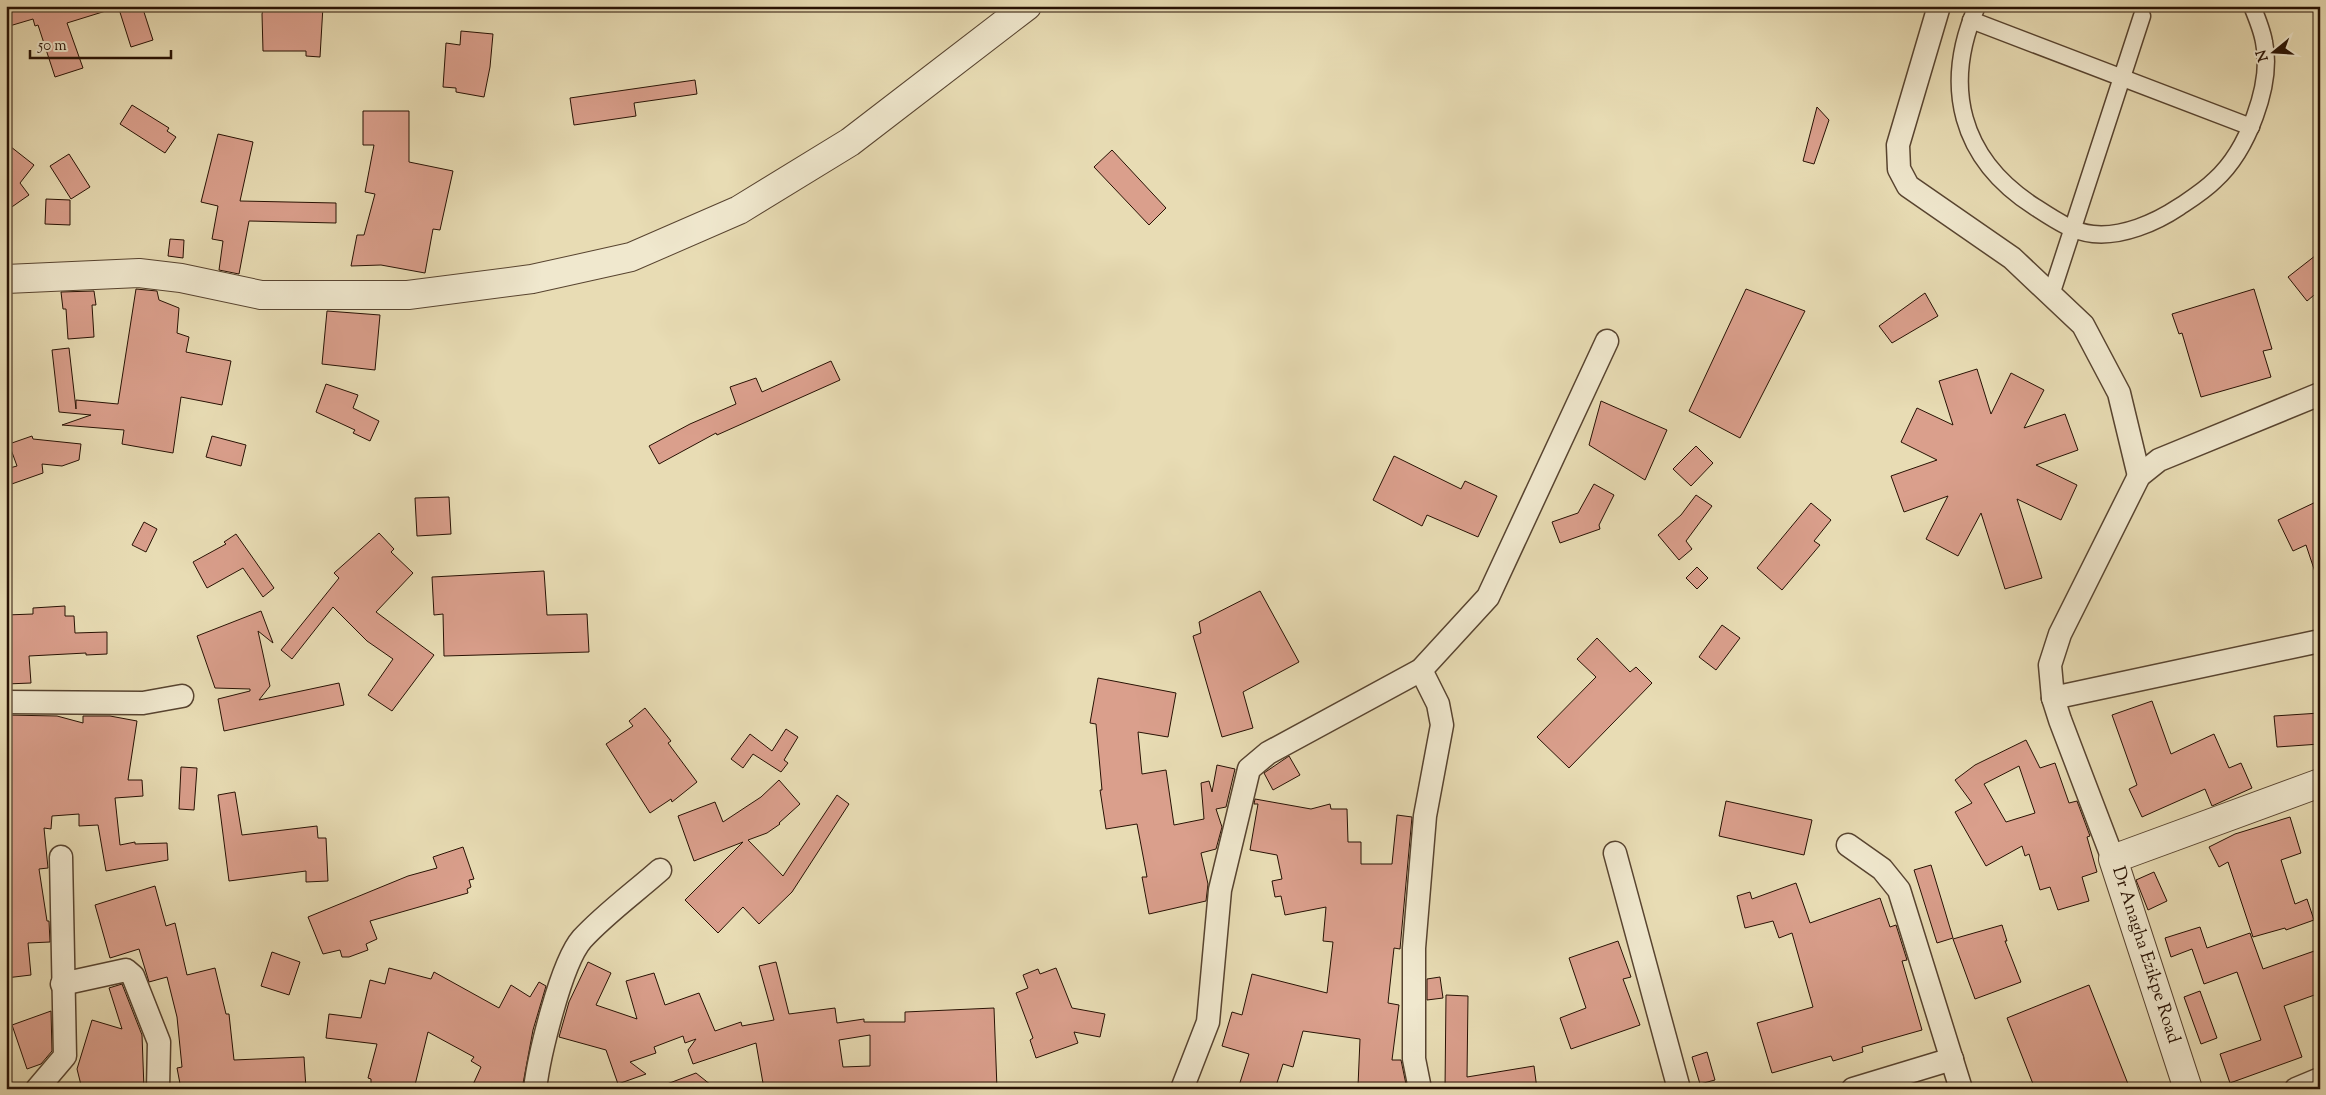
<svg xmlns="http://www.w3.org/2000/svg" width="2326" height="1095" font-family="'Sorts Mill Goudy',serif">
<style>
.building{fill:#da9f8c;stroke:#281204;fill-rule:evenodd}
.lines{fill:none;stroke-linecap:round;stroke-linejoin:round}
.pedestrian-casing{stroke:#584430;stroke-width:19}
.minor-casing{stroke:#584430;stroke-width:25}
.tertiary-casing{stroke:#584430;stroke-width:30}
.pedestrian{stroke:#f0e8ce;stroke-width:16}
.minor{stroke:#f0e8ce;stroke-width:22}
.tertiary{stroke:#f0e8ce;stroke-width:28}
.labels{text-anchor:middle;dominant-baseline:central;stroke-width:4;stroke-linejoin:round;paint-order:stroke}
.street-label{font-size:18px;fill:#281204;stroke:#f0e8ce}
</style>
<rect width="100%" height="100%" fill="#e8dcb4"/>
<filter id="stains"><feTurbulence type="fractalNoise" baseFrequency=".004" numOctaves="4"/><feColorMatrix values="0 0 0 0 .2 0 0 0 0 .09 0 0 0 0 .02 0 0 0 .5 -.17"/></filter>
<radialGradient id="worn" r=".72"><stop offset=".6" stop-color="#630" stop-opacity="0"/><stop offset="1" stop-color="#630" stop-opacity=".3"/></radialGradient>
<g class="building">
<polygon points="6,6 108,6 109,10 67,23 83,68 55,77 38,25 35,26 33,19 6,27"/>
<polygon points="118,6 142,6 153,40 131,47"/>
<polygon points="264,6 323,6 320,57 306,56 306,51 263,51 262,14"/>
<polygon points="461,31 493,34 490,67 484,97 456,92 456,88 443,87 446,43 460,45"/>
<polygon points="695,80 697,94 634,103 636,116 574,125 570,98"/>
<polygon points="132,105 169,128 167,131 176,137 165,153 120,124"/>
<polygon points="1817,107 1829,120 1814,164 1803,161"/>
<polygon points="363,111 409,111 409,162 453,171 440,230 433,229 425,273 381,265 351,266 357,235 364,235 375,194 365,192 374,145 363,145"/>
<polygon points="218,134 253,142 240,201 336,203 336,223 249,221 239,274 219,270 223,241 212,239 218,206 201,202"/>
<polygon points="6,143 34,165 20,183 29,195 6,211"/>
<polygon points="1112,150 1166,208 1149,225 1094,167"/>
<polygon points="69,154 90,187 71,199 50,166"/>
<polygon points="46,199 70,200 70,225 45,224"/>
<polygon points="170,239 184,240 183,258 168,256"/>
<polygon points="2320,252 2320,290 2307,301 2288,277"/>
<polygon points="136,289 157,291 159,300 179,308 177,333 189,337 186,352 231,361 222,405 181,397 173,453 122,444 124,430 62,425 91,415 59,412 52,350 69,348 76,409 76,400 118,404"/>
<polygon points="1746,289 1805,311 1740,438 1689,411"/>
<polygon points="2254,289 2272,349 2263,351 2271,377 2201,397 2182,333 2179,334 2172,314"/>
<polygon points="94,291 96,305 92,305 94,337 68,339 66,309 63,309 61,292"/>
<polygon points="1925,293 1938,316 1892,343 1879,326"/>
<polygon points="327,311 380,315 375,370 322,364"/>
<polygon points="831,361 840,380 717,435 716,433 659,464 649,446 690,424 736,404 730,387 756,378 762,392"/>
<polygon points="1977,369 1991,414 2011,373 2044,390 2024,428 2065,414 2078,450 2036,465 2077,485 2061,520 2017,499 2042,578 2005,589 1981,513 1958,556 1926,539 1948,496 1904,512 1891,476 1937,460 1901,442 1917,408 1953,425 1939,381"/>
<polygon points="326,384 358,395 353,408 379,421 370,441 353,433 355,430 316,412"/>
<polygon points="1601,401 1667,430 1645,480 1589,445"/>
<polygon points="32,436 33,439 81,444 79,460 62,466 42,464 43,473 6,486 6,469 17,466 9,444"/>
<polygon points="212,436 246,445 241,466 206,457"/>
<polygon points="1696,446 1713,463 1691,486 1673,469"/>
<polygon points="1394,456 1461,489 1465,481 1497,496 1478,537 1427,515 1422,526 1373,500"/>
<polygon points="1594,484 1614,495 1599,525 1600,529 1560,543 1552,522 1578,513"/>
<polygon points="1696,495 1712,506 1686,541 1692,549 1679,560 1658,535 1681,515"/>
<polygon points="449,497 451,534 417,536 415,498"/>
<polygon points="2320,500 2320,578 2317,578 2306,545 2293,551 2278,520"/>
<polygon points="1811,503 1831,520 1814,541 1820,545 1782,590 1757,568"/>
<polygon points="144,522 157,529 146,552 132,545"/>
<polygon points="379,533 394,549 391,552 413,573 376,612 434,655 392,711 368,695 393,659 367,641 333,607 292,659 281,650 339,578 334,573"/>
<polygon points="236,534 274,588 263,597 243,568 207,588 193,562 226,544 224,542"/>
<polygon points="1697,567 1708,578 1697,589 1686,578"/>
<polygon points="544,571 547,615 587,614 589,652 444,656 443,614 434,615 432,577"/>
<polygon points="1260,591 1299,662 1243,692 1253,728 1222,737 1193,636 1201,633 1199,622"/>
<polygon points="65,606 65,616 74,616 75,633 107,632 107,654 86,655 86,653 29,656 31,683 6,684 6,615 33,614 33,608"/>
<polygon points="261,611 273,643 258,631 270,686 259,700 339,683 344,705 224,731 218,699 250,691 250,689 215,688 197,636"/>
<polygon points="1722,625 1740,638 1716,670 1699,657"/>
<polygon points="1597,638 1630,672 1636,667 1652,683 1569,768 1537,737 1596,677 1577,659"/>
<polygon points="1098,678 1176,693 1168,737 1138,732 1142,774 1166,770 1174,825 1204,819 1201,783 1209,781 1212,792 1217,765 1235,769 1226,807 1216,809 1222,827 1216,849 1201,853 1208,884 1206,901 1149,914 1142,877 1147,877 1137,824 1106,829 1100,790 1102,790 1096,724 1090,723"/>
<polygon points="2152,701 2171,754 2214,734 2229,768 2241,763 2252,788 2212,806 2205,789 2142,817 2129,789 2137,785 2112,715"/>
<polygon points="645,708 671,741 668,743 697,782 672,802 671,799 650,813 606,744 633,726 629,721"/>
<polygon points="2320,713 2320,744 2277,747 2274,716"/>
<polygon points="6,715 57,716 83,723 83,716 110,716 137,721 128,780 142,780 143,796 115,798 120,845 135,842 135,844 167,843 168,860 106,871 98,825 79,826 79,814 52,816 51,829 44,828 48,868 39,869 47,921 49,921 50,942 28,943 31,975 6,978"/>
<polygon points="786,729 798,737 784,760 788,763 781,772 753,754 743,768 731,759 750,734 772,751"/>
<path d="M2026 740 2040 768 2055 763 2069 803 2077 801 2090 836 2087 837 2097 872 2082 877 2089 901 2058 910 2050 887 2040 890 2029 854 2025 856 2022 846 1986 866 1955 812 1972 803 1955 780 1975 765ZM2019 766 2035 813 2006 822 1984 784Z"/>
<polygon points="1289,756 1300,775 1273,790 1264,773"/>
<polygon points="181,767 197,768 194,810 179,809"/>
<polygon points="779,780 800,804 779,823 780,824 767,833 748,840 783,876 837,795 849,804 792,892 759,924 743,907 718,933 685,900 743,842 694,861 678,816 715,802 723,822 761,797"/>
<polygon points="235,792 242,835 317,826 318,838 326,838 328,881 306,882 306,871 229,881 218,795"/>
<polygon points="1255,799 1311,809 1330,804 1331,809 1347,809 1348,842 1361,842 1361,864 1392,864 1397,815 1412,817 1400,949 1394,948 1388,1003 1399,1005 1392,1060 1401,1060 1407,1089 1358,1086 1360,1039 1303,1031 1293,1067 1283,1064 1275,1089 1238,1089 1249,1054 1222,1046 1232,1012 1242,1015 1252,974 1327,993 1333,942 1323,941 1326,907 1285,915 1281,896 1275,897 1272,881 1282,879 1277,855 1250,850 1258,804 1254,804"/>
<polygon points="1726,801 1812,820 1804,855 1719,836"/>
<polygon points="2290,817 2301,853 2281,860 2295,904 2307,899 2314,920 2286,930 2285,928 2253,937 2228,862 2219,867 2209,847 2235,834"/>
<polygon points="463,847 474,879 469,880 471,887 467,889 468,893 370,921 377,939 366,944 368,950 349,957 342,957 340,950 323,954 308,917 408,876 437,868 433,857"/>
<polygon points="1931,865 1953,938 1937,943 1914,870"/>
<polygon points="2154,872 2167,901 2148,910 2136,880"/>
<polygon points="1796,883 1810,923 1880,898 1890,927 1896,925 1907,960 1902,961 1922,1030 1862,1047 1863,1052 1833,1061 1831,1056 1772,1073 1757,1023 1813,1007 1792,933 1779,938 1773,921 1745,928 1737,896 1750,892 1752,899"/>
<polygon points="155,886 166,926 175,923 187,975 215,968 226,1014 229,1014 234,1060 304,1057 306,1089 181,1089 177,1068 182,1067 177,1017 167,977 149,982 139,949 110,958 95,905"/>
<polygon points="2002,925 2007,941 2005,941 2021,982 1975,999 1953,939"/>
<polygon points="2200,927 2207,948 2250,933 2263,969 2320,949 2320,993 2284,1006 2302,1057 2230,1083 2220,1054 2261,1040 2237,972 2204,984 2192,949 2171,957 2165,938"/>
<polygon points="1618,941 1631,977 1623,979 1640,1025 1571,1049 1560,1018 1586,1008 1569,958"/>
<polygon points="272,952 300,962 289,995 261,986"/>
<path d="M588 962 611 973 596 1005 637 1019 626 981 654 973 665 1005 699 993 715 1031 741 1022 742 1026 774 1020 759 966 776 962 789 1014 835 1008 837 1023 864 1019V1022H905V1012L994 1008 997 1089H764L756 1043 693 1064 688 1050 696 1039 685 1043 683 1036 654 1047 656 1053 630 1062 646 1074 618 1084 606 1050 559 1037 569 1002ZM870 1035V1066L843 1067 839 1040Z"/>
<polygon points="389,968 431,979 434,972 499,1008 511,985 530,997 539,982 546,986 533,1030 522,1089 471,1089 481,1067 471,1061 474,1057 428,1032 414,1089 371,1089 371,1079 368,1078 377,1044 326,1038 329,1014 361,1018 370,980 385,984"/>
<polygon points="1056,968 1072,1008 1105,1014 1100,1037 1074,1032 1078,1043 1036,1058 1030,1040 1033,1038 1016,993 1028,988 1023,975 1038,969 1040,974"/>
<polygon points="1440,977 1443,998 1427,1000 1427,979"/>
<polygon points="122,984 142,1035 144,1089 82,1089 77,1069 92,1020 122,1029 109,988"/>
<polygon points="2089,985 2130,1089 2035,1089 2007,1018"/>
<polygon points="2200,991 2217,1038 2201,1044 2184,997"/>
<polygon points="1446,995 1468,996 1467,1077 1534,1066 1537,1089 1445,1089"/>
<polygon points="51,1011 52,1051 41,1064 27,1069 12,1025"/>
<polygon points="1707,1052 1715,1080 1700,1084 1692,1057"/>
<polygon points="696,1073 716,1089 659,1089 659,1087"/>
</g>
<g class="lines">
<g class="pedestrian-casing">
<g id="pedestrian">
<path d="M1977 6C1942 86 1960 159 2035 207 2052 218 2072 232 2093 234 2122 237 2155 223 2179 207 2191 199 2204 191 2215 180 2247 151 2273 85 2264 42 2262 30 2257 18 2252 6"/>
<polyline points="1971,20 2251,127"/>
<polyline points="2051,295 2142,16"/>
</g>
</g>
<g class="minor-casing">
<g id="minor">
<polyline points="1939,6 1898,145 1899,169 1908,186 2012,258 2083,325 2119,393 2139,476"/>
<polyline points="2053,698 2320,641"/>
<polyline points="6,702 143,703 182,696"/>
<polyline points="1848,845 1882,869 1899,890 1961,1089"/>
<polyline points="1615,853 1679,1089"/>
<polyline points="2113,859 2060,720 2053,698 2050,665 2060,634 2139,476 2159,460 2320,394"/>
<polyline points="62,984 126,970 133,976 159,1042 158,1089"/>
<polyline points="37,1089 65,1056 61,857"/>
<path d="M535 1089C539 1056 561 963 582 939 605 914 634 893 660 870"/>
<polyline points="1182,1089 1208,1022 1220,890 1249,769 1268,753 1421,670 1488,597 1607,341"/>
<polyline points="1420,1089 1414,1059 1414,948 1425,816 1442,725 1438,704 1421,670"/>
<polyline points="1853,1089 1952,1059"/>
<polyline points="2296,1089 2320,1079"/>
</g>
</g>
<g class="tertiary-casing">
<g id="tertiary">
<polyline points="6,279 139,273 181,278 261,295 408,295 532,279 631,257 739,210 850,142 1027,6"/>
<polyline points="2188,1089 2113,859 2320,783"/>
</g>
</g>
<use href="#pedestrian" class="pedestrian"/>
<use href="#minor" class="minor"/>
<use href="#tertiary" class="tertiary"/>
</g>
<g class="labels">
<g class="street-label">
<text transform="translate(2145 955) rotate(72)">Dr Anagha Ezikpe Road</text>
</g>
</g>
<rect width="2326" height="1095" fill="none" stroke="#e8dcb4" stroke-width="25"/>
<rect x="8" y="8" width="2311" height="1080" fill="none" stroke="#281204" stroke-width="2.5"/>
<rect x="12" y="12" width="2301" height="1070" fill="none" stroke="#281204"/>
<g transform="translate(2274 52) rotate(252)" stroke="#f0e8ce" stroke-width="4" paint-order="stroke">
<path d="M0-4L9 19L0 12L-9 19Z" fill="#281204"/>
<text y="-8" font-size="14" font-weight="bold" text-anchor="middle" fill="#281204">N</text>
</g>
<path d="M30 50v8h141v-8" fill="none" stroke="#281204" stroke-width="2.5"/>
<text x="38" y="50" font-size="15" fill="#281204" stroke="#f0e8ce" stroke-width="4" paint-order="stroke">50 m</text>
<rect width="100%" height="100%" filter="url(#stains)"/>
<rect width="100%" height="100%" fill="url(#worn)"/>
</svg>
